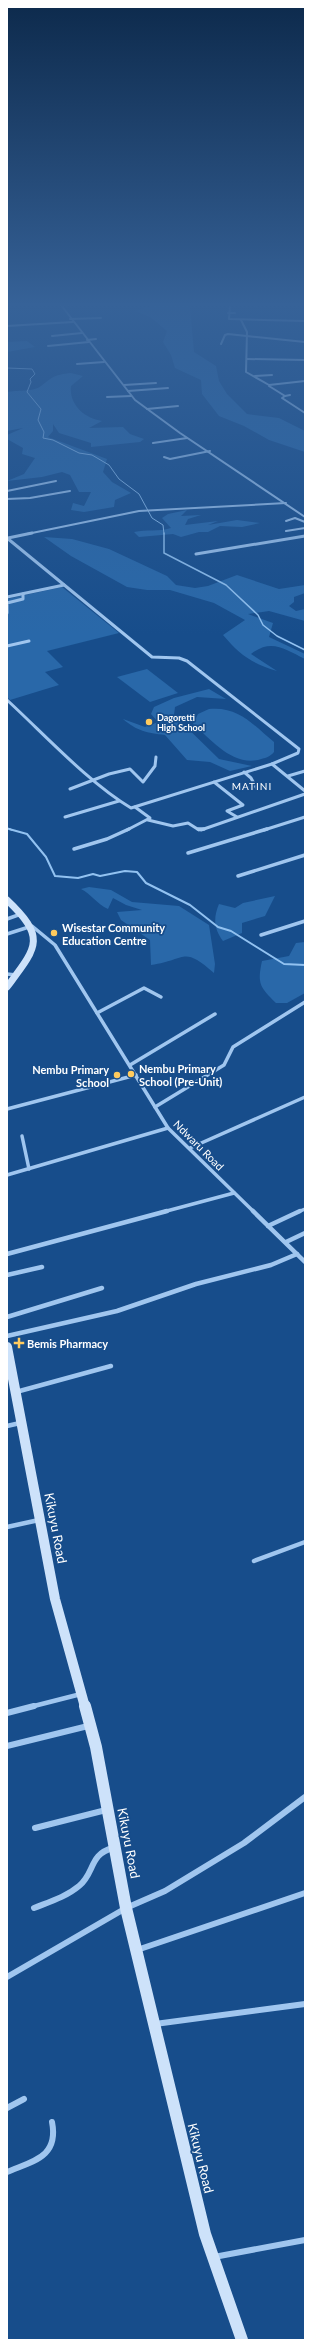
<svg xmlns="http://www.w3.org/2000/svg" width="312" height="2347" font-family="Lato,sans-serif">
<style>
.green{fill:#2968a9}
.lines{fill:none;stroke-linecap:round;stroke-linejoin:round}
.stream-far2{stroke:#92c2f1;stroke-width:1}
.stream-far1{stroke:#92c2f1;stroke-width:1.5}
.stream{stroke:#92c2f1;stroke-width:2}
.street-far4{stroke:#a0c6ef;stroke-width:2}
.street-far3{stroke:#a0c6ef;stroke-width:3}
.street-far2{stroke:#a0c6ef;stroke-width:3.5}
.street-far1{stroke:#a0c6ef;stroke-width:4.5}
.street{stroke:#a0c6ef;stroke-width:6}
.secondary-far2{stroke:#cde2fa;stroke-width:7}
.secondary-far1{stroke:#cde2fa;stroke-width:10}
.secondary{stroke:#cde2fa;stroke-width:12}
.poi-dot{fill:#ffcb5e;stroke:#174d8b;stroke-width:1.5}
.labels{text-anchor:middle;dominant-baseline:central;stroke-width:3.5;stroke-linejoin:round;paint-order:stroke}
.far-poi-label{font-size:9px;font-weight:bold;fill:#fff;stroke:#174d8b;text-anchor:start}
.far-neighbourhood-label{font-size:10px;letter-spacing:1px;fill:#fff;stroke:#174d8b}
.poi-label{font-size:11px;font-weight:bold;fill:#fff;stroke:#174d8b;text-anchor:start}
.street-label{font-size:11px;fill:#fff;stroke:#174d8b}
.near-street-label{font-size:13px;fill:#fff;stroke:#174d8b}
</style>
<rect width="100%" height="100%" fill="#174d8b"/>
<g class="green">
<polygon points="155,305 187,305 190,307 194,352 216,366 219,381 227,394 247,414 279,418 305,431 305,452 269,440 244,426 219,416 202,394 201,380 175,368 171,355 163,342 167,331 150,317 135,311"/>
<polygon points="27,341 35,347 7,352 7,342"/>
<path d="M71 373 83 376 71 386C69 405 84 418 102 421L89 428 123 427 130 434 144 439 140 442 91 447V443L59 433 53 424V431L48 437 107 459 103 472 112 482 131 493 115 500 114 507 84 512 71 510 73 503 84 506 91 492H79L70 475 62 472 42 477 7 481 24 474 35 458 22 454 23 448 7 439V435L23 428 7 431V392C16 390 34 392 41 386 54 376 54 375 71 373Z"/>
<path d="M187 510 181 516 201 515 188 519 185 525 218 521 208 525 237 520 260 523 242 527 220 526 208 532H199L181 537 173 534 139 537 134 532C147 529 158 532 171 528L162 518 168 514Z"/>
<path d="M44 537 72 539 109 549 167 576 176 585 195 588 208 586 237 575 279 589 305 585V593L294 597V602L289 606 296 611 305 609V621L269 611 248 614 273 623 269 637 305 654V659C285 649 271 638 251 654L277 671C251 663 240 655 223 635L245 620 214 603 170 590H147L127 587 71 556Z"/>
<polygon points="62,587 119,633 47,651 63,667 45,672 59,685 10,700 7,697 7,599"/>
<polygon points="147,669 178,693 150,702 117,677"/>
<path d="M209 689 226 699 197 697 175 707 174 715 219 759 252 766 230 771 210 762 187 760 165 735C147 733 137 731 123 719L145 727 158 722 151 714 154 707 174 698Z"/>
<path d="M209 709C239 706 253 725 274 742V752C270 757 265 758 258 760 231 765 212 740 193 724L198 714Z"/>
<path d="M89 887 111 890 132 902 179 906 209 925 215 964 214 973C182 945 187 960 151 965L150 940 121 920 117 912 142 910 126 905 113 898 108 909C97 904 91 894 81 889Z"/>
<path d="M275 896 265 916 242 923V933L223 941C214 929 213 918 219 904L235 908 243 903Z"/>
<path d="M305 942V993L287 1003H276C260 987 257 984 262 961L289 956 296 943Z"/>
</g>
<g class="lines">
<polyline class="stream-far2" points="7,368 32,369 35,374 30,379 31,382 27,392 41,409 38,420 44,432 43,438 53,440 79,453 92,455 109,465 119,479 139,494 152,518 163,525 164,534"/>
<g class="stream-far1">
<polyline points="164,533 164,553 226,585 258,615 263,625 277,636 305,650"/>
<polyline points="7,828 12,830"/>
</g>
<polyline class="stream" points="9,829 27,834 46,857 55,876 78,878 93,874 100,876 125,871 137,872 146,883 190,905 218,927 231,931 284,964 305,965"/>
<g class="street-far4">
<polyline points="61,305 135,400 180,433 305,517"/>
<polyline points="61,305 76,305"/>
<polyline points="230,305 229,319 305,321"/>
<polyline points="228,313 235,313"/>
<polyline points="70,319 101,318"/>
<polyline points="241,320 247,332 246,372 269,385 305,381"/>
<polyline points="7,326 73,322"/>
<polyline points="52,336 82,333"/>
<polyline points="87,340 96,339"/>
<polyline points="221,344 225,335 228,334 305,342"/>
<polyline points="48,346 89,342"/>
<polyline points="247,359 305,360"/>
<polyline points="77,364 104,362"/>
<polyline points="255,376 272,375"/>
<polyline points="124,385 156,383"/>
<polyline points="269,386 285,396 290,395"/>
<polyline points="128,391 168,388"/>
<polyline points="285,396 282,398 305,413"/>
<polyline points="107,397 131,396"/>
<polyline points="147,409 178,406"/>
<polyline points="153,443 187,438"/>
<polyline points="164,457 170,459 210,451"/>
<polyline points="7,491 56,481"/>
<polyline points="7,499 30,498 70,491"/>
<polyline points="286,521 295,518 305,522"/>
<polyline points="286,531 305,528"/>
<polyline points="27,534 139,511 286,503"/>
</g>
<g class="street-far3">
<polyline points="7,538 152,657 179,658 187,661 299,749 298,753 272,764"/>
<polyline points="8,538 32,533"/>
<polyline points="196,554 305,536"/>
<polyline points="7,597 64,585"/>
<polyline points="7,603 23,599 23,594"/>
<polyline points="7,605 7,613"/>
<polyline points="7,646 29,641"/>
<path d="M7 700C44 734 89 783 131 808L272 764 305 791"/>
<polyline points="244,772 251,778 257,789"/>
<polyline points="288,776 305,771"/>
<polyline points="214,782 243,805 227,811 237,817"/>
<polyline points="70,789 109,774 130,769 143,782 155,766 156,757"/>
<polyline points="65,817 119,801"/>
<polyline points="148,820 173,826 188,823 199,830"/>
<polyline points="127,830 150,818 135,807"/>
<polyline points="201,830 305,794"/>
<polyline points="264,830 305,817"/>
</g>
<g class="street-far2">
<polyline points="198,829 204,829"/>
<polyline points="74,849 107,839 129,829"/>
<polyline points="188,853 267,829"/>
<polyline points="238,876 305,855"/>
<polyline points="7,919 21,914"/>
<polyline points="7,934 32,926 55,945 168,1128 254,1212"/>
<polyline points="261,935 305,921"/>
<polyline points="7,974 16,975"/>
<polyline points="97,1013 144,988 161,997"/>
<polyline points="130,1065 215,1014"/>
<polyline points="155,1107 224,1065 233,1047 305,1002"/>
<polyline points="7,1109 136,1075"/>
<polyline points="22,1136 29,1169"/>
<polyline points="190,1148 305,1097"/>
<polyline points="7,1175 168,1128"/>
<polyline points="163,1212 234,1193"/>
<polyline points="298,1212 305,1209"/>
</g>
<g class="street-far1">
<polyline points="253,1211 305,1262"/>
<polyline points="268,1226 300,1211"/>
<polyline points="286,1242 305,1233"/>
<polyline points="7,1254 167,1211"/>
<polyline points="7,1275 42,1267"/>
<polyline points="7,1317 102,1288"/>
<polyline points="7,1336 117,1311 196,1284 271,1265 297,1254"/>
<polyline points="16,1392 111,1366"/>
<polyline points="7,1426 20,1423"/>
<polyline points="7,1527 39,1520"/>
<polyline points="254,1561 305,1542"/>
<polyline points="30,1707 81,1694"/>
</g>
<g class="street">
<polyline points="7,1713 34,1706"/>
<polyline points="7,1746 88,1726"/>
<polyline points="35,1828 106,1810"/>
<path d="M34 1908C49 1902 66 1897 79 1886 95 1873 89 1854 113 1848"/>
<polyline points="137,1950 305,1893"/>
<polyline points="7,1977 126,1908 165,1891 244,1843 305,1797"/>
<polyline points="155,2024 305,2004"/>
<polyline points="7,2108 24,2099"/>
<path d="M7 2172C33 2161 59 2157 52 2122"/>
<polyline points="214,2257 305,2240"/>
</g>
<path class="secondary-far2" d="M7 900C47 938 37 947 7 987"/>
<polyline class="secondary-far1" points="7,1347 55,1599 85,1707"/>
<polyline class="secondary" points="85,1706 96,1747 126,1908 205,2234 242,2340"/>
</g>
<linearGradient id="sky" x2="0" y2="1"><stop stop-color="#0d2a4c"/><stop offset="0.48" stop-color="#366298"/><stop offset="1" stop-color="#366298" stop-opacity="0"/></linearGradient>
<rect width="312" height="634" fill="url(#sky)"/>
<g class="poi-dot">
<circle cx="149" cy="722" r="4"/>
<circle cx="54" cy="933" r="4"/>
<circle cx="131" cy="1074" r="4"/>
<circle cx="117" cy="1075" r="4"/>
<path d="M17 1337h4v4h4v4h-4v4h-4v-4h-4v-4h4z"/>
</g>
<g class="labels">
<g class="far-poi-label">
<text x="157" y="717">Dagoretti<tspan x="157" dy="10">High School</tspan></text>
</g>
<g class="far-neighbourhood-label">
<text x="252" y="786">MATINI</text>
</g>
<g class="poi-label">
<text x="62" y="927">Wisestar Community<tspan x="62" dy="13">Education Centre</tspan></text>
<text x="139" y="1068">Nembu Primary<tspan x="139" dy="13">School (Pre-Unit)</tspan></text>
<text x="109" y="1069" text-anchor="end">Nembu Primary<tspan x="109" dy="13">School</tspan></text>
<text x="27" y="1343">Bemis Pharmacy</text>
</g>
<g class="street-label">
<text transform="translate(199 1145) rotate(45)">Ndwaru Road</text>
</g>
<g class="near-street-label">
<text transform="translate(56 1528) rotate(79)">Kikuyu Road</text>
<text transform="translate(129 1843) rotate(79)">Kikuyu Road</text>
<text transform="translate(201 2158) rotate(76)">Kikuyu Road</text>
</g>
</g>
<rect width="312" height="2347" fill="none" stroke="#ffffff" stroke-width="16"/>
</svg>
